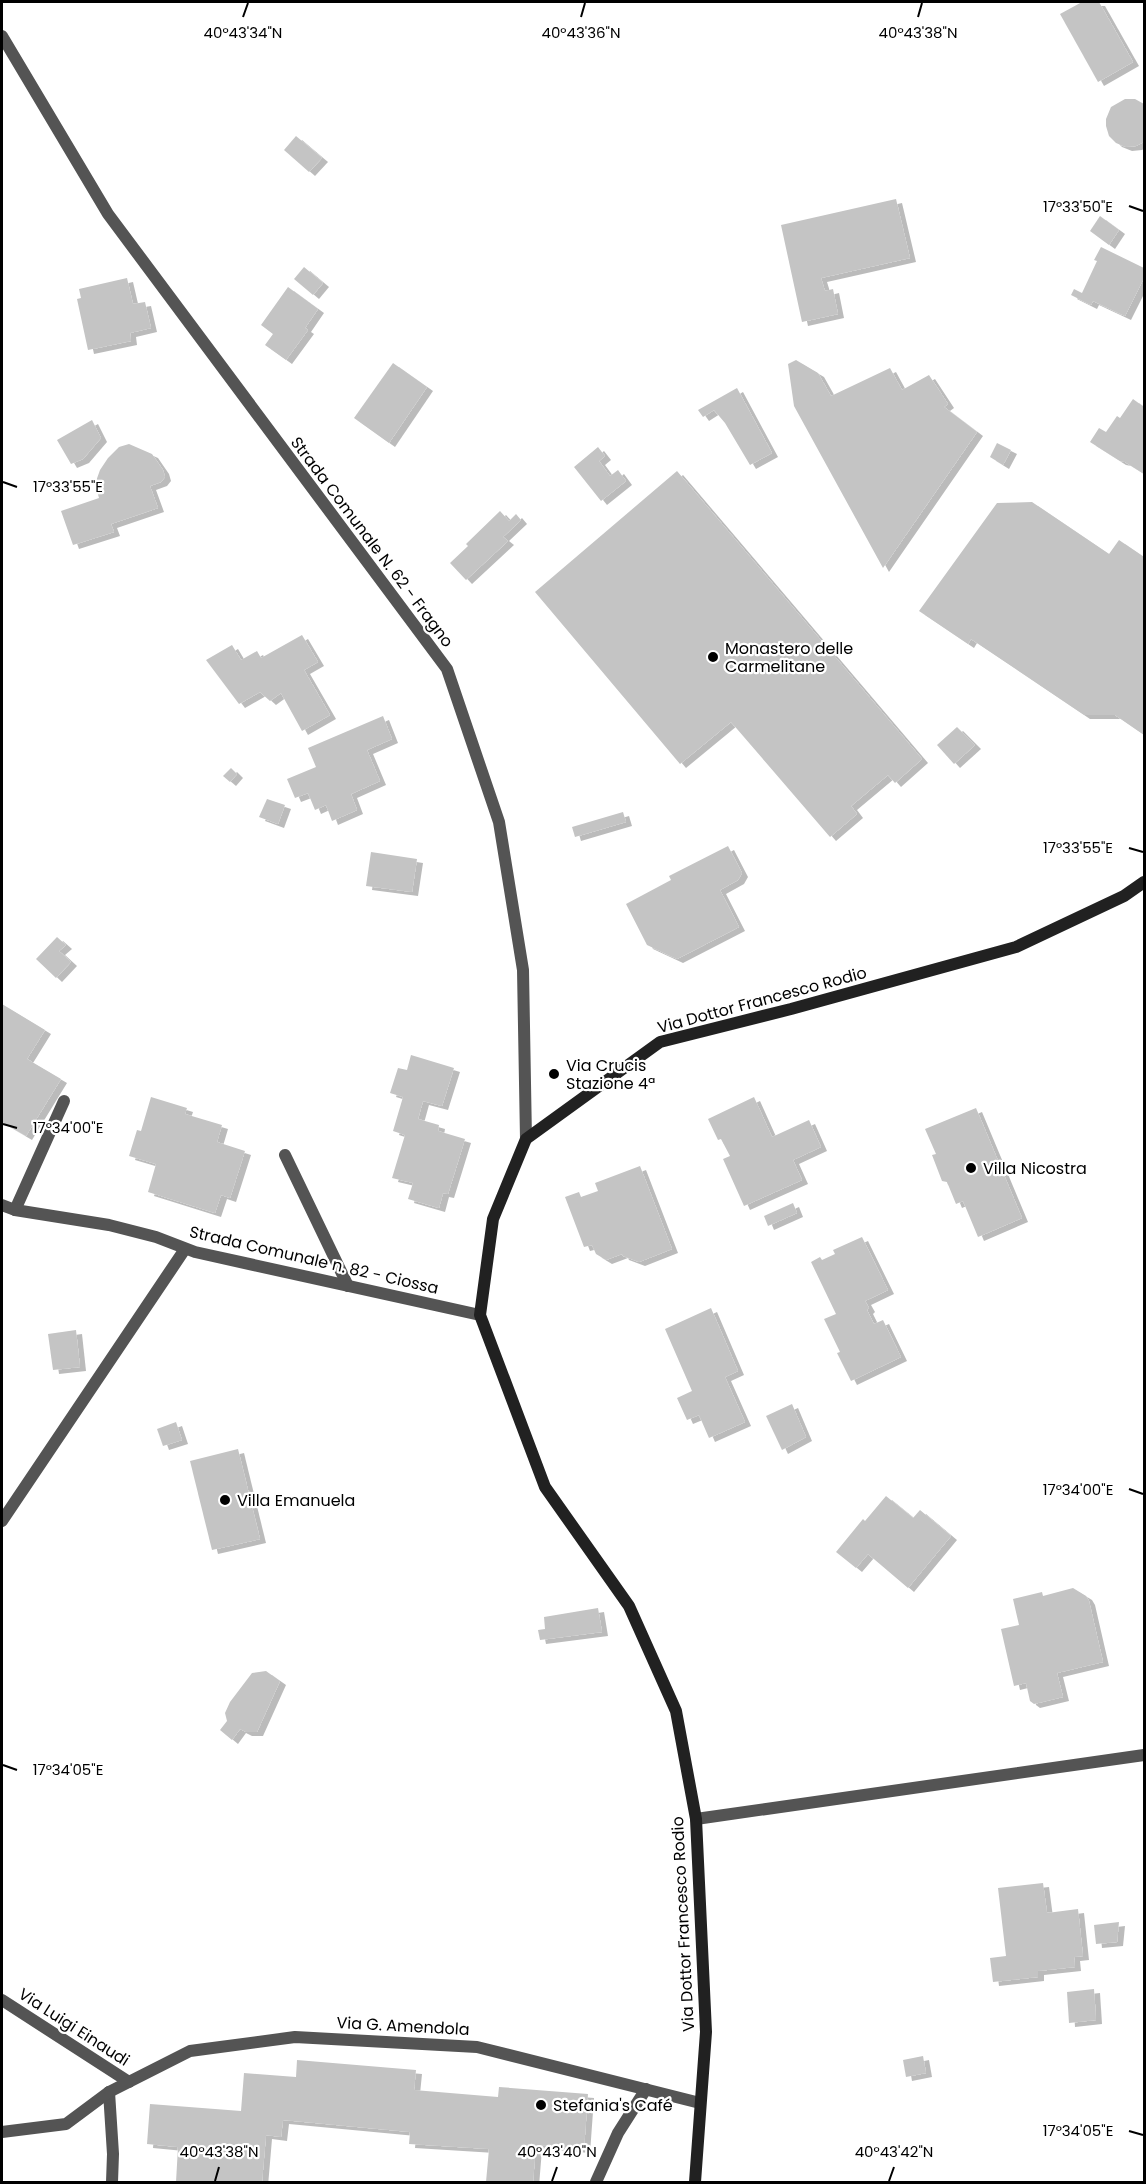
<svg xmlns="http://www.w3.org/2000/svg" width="1146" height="2184" font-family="Poppins,sans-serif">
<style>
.building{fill:#c4c4c4;filter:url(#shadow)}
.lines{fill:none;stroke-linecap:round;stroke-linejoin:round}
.lane{stroke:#545454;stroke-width:12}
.street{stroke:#545454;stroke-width:12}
.secondary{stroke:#212121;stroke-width:12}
.ticks{fill:none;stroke:#000;stroke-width:2}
.poi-dot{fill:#000;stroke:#fff;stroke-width:2}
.labels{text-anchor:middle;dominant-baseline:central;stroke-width:4.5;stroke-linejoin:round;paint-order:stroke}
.street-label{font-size:16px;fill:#000;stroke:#fff}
.poi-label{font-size:16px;fill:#000;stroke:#fff;text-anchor:start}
.ticks-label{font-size:15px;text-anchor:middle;fill:#000;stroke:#fff;stroke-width:4.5;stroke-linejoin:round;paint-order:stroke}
</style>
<defs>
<filter id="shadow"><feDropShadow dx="6" dy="4" stdDeviation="0" flood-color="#0004"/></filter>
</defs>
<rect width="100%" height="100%" fill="#fff"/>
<g class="building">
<polygon points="1082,2 1099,2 1133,62 1098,82 1060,14"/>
<polygon points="1125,99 1135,99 1144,104 1144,142 1136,146 1126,147 1116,143 1109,136 1106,126 1106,119 1111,107"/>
<polygon points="296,136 322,158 309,172 284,150"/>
<polygon points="896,199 910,258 821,278 825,291 833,289 838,314 802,322 781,225"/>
<polygon points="1100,216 1119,230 1109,245 1090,231"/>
<polygon points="1101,247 1144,268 1144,278 1125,316 1093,301 1091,305 1071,295 1074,289 1082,293 1097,261 1094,260"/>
<polygon points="304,267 323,283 313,295 294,279"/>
<polygon points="127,278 133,304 145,302 151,328 130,333 131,341 88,350 77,299 81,298 79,289"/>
<polygon points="288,287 318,309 305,328 308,330 286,360 265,345 273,334 261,325"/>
<polygon points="796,360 818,373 831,396 890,368 902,390 929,375 948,404 944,407 977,432 883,568 794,406 788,364"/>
<polygon points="393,363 427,387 389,443 354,418"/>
<polygon points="737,388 772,453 750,465 725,423 714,410 703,417 698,410"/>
<polygon points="1133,399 1144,407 1144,474 1125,462 1120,461 1090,442 1099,428 1106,432 1117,416 1120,418"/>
<polygon points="92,420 101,438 83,459 71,464 57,440"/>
<polygon points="997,443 1011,450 1003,465 990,457"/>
<polygon points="129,444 152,454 163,470 165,477 161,482 150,486 158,508 111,524 114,532 73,545 61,511 99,498 95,484 100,470 108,458 119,447"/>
<polygon points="598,447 605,456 599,461 610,476 618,470 626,481 601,501 574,467"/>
<polygon points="677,471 922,759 895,783 888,775 851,806 857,814 830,837 731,722 680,764 535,592"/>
<polygon points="1032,502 1109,554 1119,540 1144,557 1144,735 1115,715 1084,715 971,639 968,644 919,611 997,503"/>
<polygon points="500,511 509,521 516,514 521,520 503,537 508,541 466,580 450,563 468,546 466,544"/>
<polygon points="302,635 318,662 304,670 330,715 302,731 281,693 270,701 260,692 239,704 206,660 232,645 241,660 257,651 261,658"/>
<polygon points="383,716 392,739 367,750 380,781 351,794 357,810 332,821 326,805 315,810 308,793 295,798 287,779 316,767 308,748"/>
<polygon points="957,727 975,745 954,764 937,745"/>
<polygon points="231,768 237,774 230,782 223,776"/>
<polygon points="267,799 285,805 278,824 259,817"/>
<polygon points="623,812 626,822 575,837 572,827"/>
<polygon points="728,846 742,873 738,880 720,890 739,927 677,959 647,945 626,904 671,880 669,876"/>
<polygon points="371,852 417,859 412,892 366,886"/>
<polygon points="57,937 66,945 59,951 71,962 56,978 36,959"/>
<polygon points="2,1004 45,1030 27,1059 61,1079 26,1136 2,1122"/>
<polygon points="411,1055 454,1068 442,1106 423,1101 418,1119 439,1125 438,1131 465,1139 448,1194 443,1193 439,1208 408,1199 413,1183 392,1178 405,1135 393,1131 403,1097 390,1093 398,1068 407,1070"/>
<polygon points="151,1097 187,1108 185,1114 222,1125 217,1142 245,1151 230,1198 221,1195 215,1213 148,1192 156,1164 129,1156 137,1130 141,1131"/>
<polygon points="754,1097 772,1137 809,1120 821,1147 793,1160 802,1180 744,1206 723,1159 730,1156 721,1139 718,1140 708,1119"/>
<polygon points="976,1108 1022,1218 978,1237 963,1201 956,1204 947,1182 942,1181 932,1155 936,1154 925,1129"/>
<polygon points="640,1166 672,1249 639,1262 623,1256 622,1254 606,1260 596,1254 592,1245 584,1247 565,1197 579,1192 581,1197 598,1191 595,1183"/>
<polygon points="793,1203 797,1213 768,1226 764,1216"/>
<polygon points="862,1237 888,1290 865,1301 869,1308 867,1310 874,1324 883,1320 901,1357 851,1381 837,1353 840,1352 824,1319 836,1314 811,1262 820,1257 822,1260 835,1254 833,1250"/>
<polygon points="711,1308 738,1371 725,1377 745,1422 709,1438 699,1415 687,1420 677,1398 692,1391 665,1329"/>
<polygon points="76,1330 80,1367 53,1370 48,1334"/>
<polygon points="792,1404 806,1437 782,1450 766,1416"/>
<polygon points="176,1422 182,1440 163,1446 157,1429"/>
<polygon points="238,1449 260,1539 212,1550 190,1461"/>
<polygon points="886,1496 913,1518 920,1510 951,1536 908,1588 868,1554 856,1568 836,1552 863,1519 865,1521"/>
<polygon points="1073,1588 1086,1596 1089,1601 1103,1662 1057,1673 1063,1697 1034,1704 1030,1701 1026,1683 1014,1686 1001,1629 1019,1625 1013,1599 1042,1592 1043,1596"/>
<polygon points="598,1608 602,1632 540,1640 538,1630 545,1629 544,1617"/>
<polygon points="266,1671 280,1681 257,1732 246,1732 240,1729 232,1740 220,1730 227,1721 225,1713 230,1702 252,1673"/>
<polygon points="1043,1883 1047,1913 1078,1909 1083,1956 1074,1957 1075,1967 1038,1971 1038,1977 993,1982 990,1958 1006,1956 998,1888"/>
<polygon points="1119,1922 1117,1942 1096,1944 1094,1925"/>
<polygon points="1094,1989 1096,2020 1069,2023 1067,1992"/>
<polygon points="923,2056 926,2073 906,2077 903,2060"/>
<polygon points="297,2060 416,2070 414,2090 498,2097 499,2087 588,2094 584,2149 536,2145 533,2182 486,2182 489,2149 409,2144 410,2132 283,2120 281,2137 266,2135 262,2182 176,2182 178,2147 147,2144 150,2104 241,2111 244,2073 296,2077"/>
</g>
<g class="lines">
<g class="lane">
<polyline points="285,1155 348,1286"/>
<polyline points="15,1210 64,1101"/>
<polyline points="2,1521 185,1249"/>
<polyline points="696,1819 1144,1755"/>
</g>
<g class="street">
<polyline points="2,36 108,214 447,669 499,822 523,970 526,1139"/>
<polyline points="2,1205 15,1210 109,1225 156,1237 195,1252 480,1315"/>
<polyline points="2,2000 129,2082"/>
<polyline points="109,2092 113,2154 112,2182"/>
<polyline points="2,2132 66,2124 109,2092 190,2051 295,2037 477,2047 700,2103"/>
<polyline points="596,2182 618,2133 646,2089"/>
</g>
<polyline class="secondary" points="695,2182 706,2032 696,1819 676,1711 629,1606 545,1487 480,1315 493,1219 526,1139 660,1042 791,1009 1016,947 1124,896 1144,882"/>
</g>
<path class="ticks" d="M243 17 248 3M581 17 585 3M918 17 922 3M1129 206 1143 211M3 482 17 487M1129 848 1143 852M3 1124 17 1128M1129 1489 1143 1494M3 1765 17 1770M1129 2131 1143 2135M215 2181 219 2167M552 2181 557 2167M889 2181 894 2167"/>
<g class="poi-dot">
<circle cx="713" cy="657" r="6"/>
<circle cx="554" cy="1074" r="6"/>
<circle cx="971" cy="1168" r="6"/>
<circle cx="225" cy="1500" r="6"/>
<circle cx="541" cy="2105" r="6"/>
</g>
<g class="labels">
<g class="street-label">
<text transform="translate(372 542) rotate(53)">Strada Comunale N. 62 - Fragno</text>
<text transform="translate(762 1000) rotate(-15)">Via Dottor Francesco Rodio</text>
<text transform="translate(314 1260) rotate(13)">Strada Comunale n. 82 - Ciossa</text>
<text transform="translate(683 1924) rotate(-93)">Via Dottor Francesco Rodio</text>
<text transform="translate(403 2026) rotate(3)">Via G. Amendola</text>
<text transform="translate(74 2027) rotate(33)">Via Luigi Einaudi</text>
</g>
<g class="poi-label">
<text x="725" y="648">Monastero delle<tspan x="725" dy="18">Carmelitane</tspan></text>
<text x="566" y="1065">Via Crucis<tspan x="566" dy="18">Stazione 4ª</tspan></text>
<text x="983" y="1168">Villa Nicostra</text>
<text x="237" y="1500">Villa Emanuela</text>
<text x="553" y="2105">Stefania's Café</text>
</g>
</g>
<g class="ticks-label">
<text x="243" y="38">40°43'34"N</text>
<text x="581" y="38">40°43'36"N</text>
<text x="918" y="38">40°43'38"N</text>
<text x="1078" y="212">17°33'50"E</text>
<text x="68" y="492">17°33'55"E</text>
<text x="1078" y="853">17°33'55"E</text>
<text x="68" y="1133">17°34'00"E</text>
<text x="1078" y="1495">17°34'00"E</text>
<text x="68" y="1775">17°34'05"E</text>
<text x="1078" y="2136">17°34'05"E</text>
<text x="219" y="2157">40°43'38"N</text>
<text x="557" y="2157">40°43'40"N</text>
<text x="894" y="2157">40°43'42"N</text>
</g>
<rect width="1146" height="2184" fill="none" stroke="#000000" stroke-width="6"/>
</svg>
